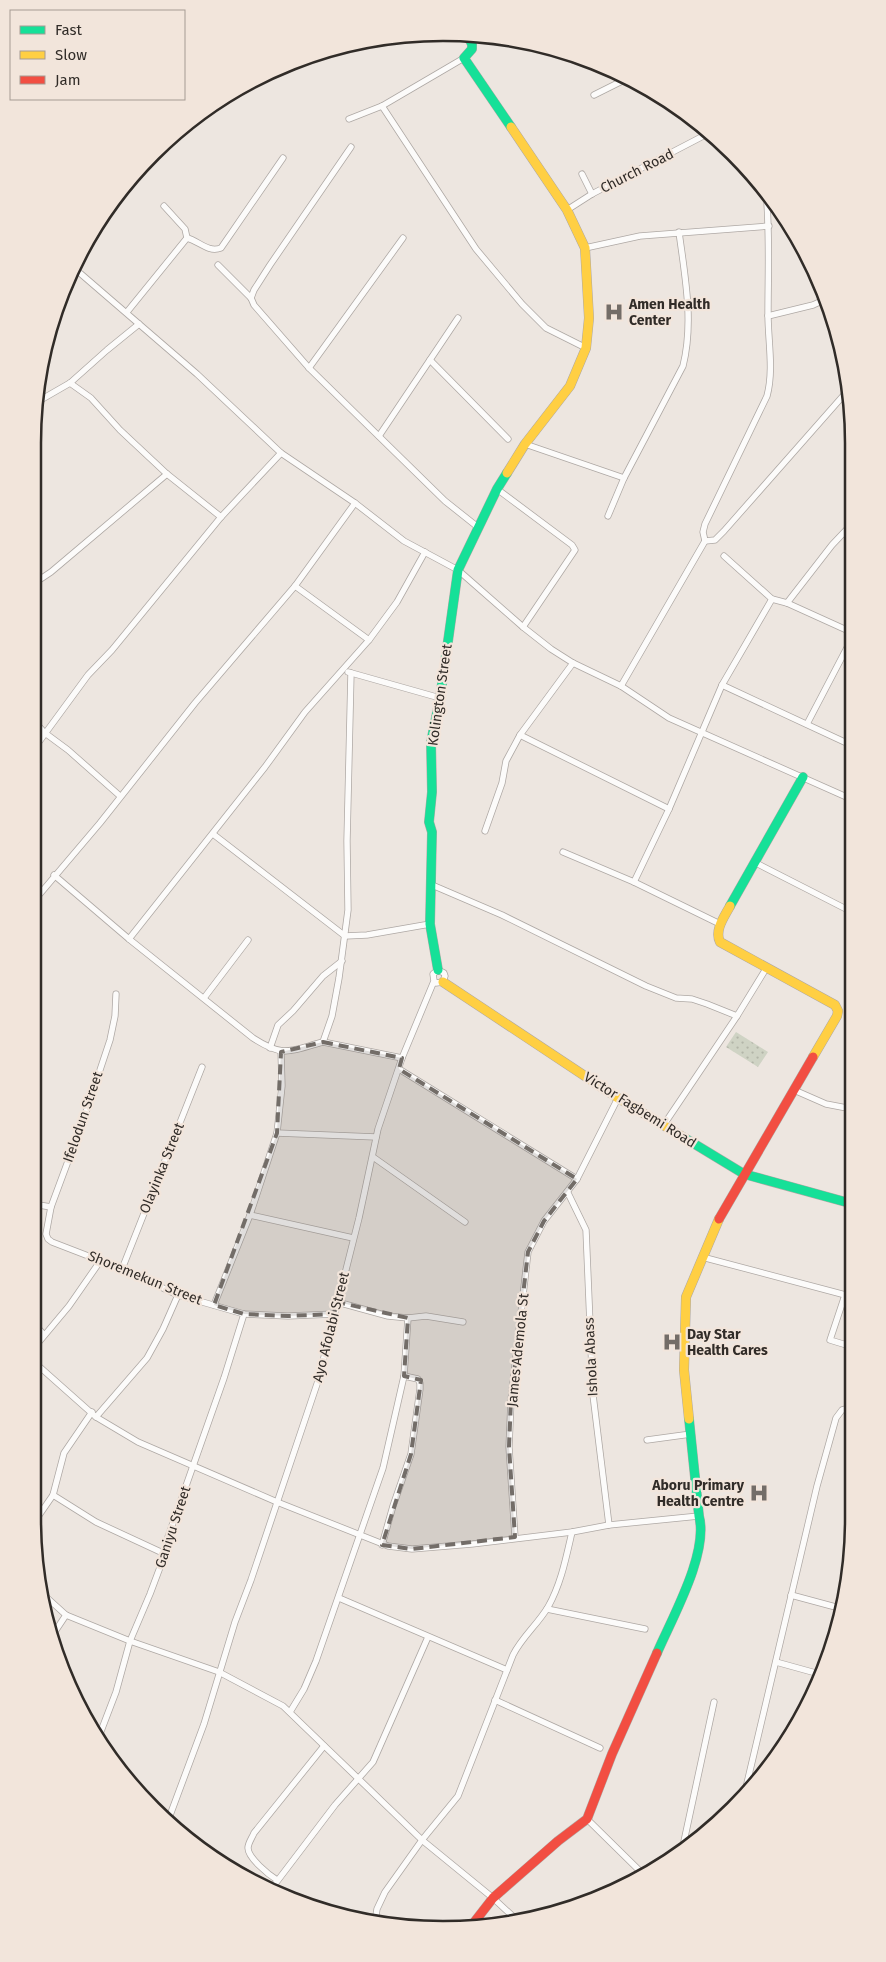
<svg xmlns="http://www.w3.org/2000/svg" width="886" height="1962" font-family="'Fira Sans',sans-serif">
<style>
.grass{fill:url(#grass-dots)}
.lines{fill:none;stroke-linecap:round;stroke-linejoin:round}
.street-casing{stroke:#aea8a4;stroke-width:7}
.fast-casing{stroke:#aea8a4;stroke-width:10}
.slow-casing{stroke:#aea8a4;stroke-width:10}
.jam-casing{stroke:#aea8a4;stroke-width:10}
.street{stroke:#fcfbfa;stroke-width:5.5}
.fast{stroke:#16e098;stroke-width:9}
.slow{stroke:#ffcf43;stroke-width:9}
.jam{stroke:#f24e42;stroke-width:9}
.marked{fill:#736d68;fill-opacity:0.2;stroke:#736d68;stroke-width:4;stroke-dasharray:10 6;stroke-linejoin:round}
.labels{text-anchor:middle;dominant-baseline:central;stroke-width:4.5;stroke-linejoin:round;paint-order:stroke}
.street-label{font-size:14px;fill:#312c28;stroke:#f2e5db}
.poi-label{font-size:14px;font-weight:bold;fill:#312c28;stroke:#f2e5db;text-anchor:start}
.rim{fill:none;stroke:#312c28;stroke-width:2.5}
</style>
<defs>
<pattern id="grass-dots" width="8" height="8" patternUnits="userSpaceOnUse" patternTransform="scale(1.25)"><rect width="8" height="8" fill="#cfd3c4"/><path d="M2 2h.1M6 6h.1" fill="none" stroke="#b2b5a8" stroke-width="1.8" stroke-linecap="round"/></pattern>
</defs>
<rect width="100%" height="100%" fill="#ede6e0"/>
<polygon class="grass" points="736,1032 768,1052 758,1067 726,1047"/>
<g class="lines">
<g class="street-casing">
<g id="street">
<polyline points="594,95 626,79"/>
<polyline points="382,106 476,249 522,304 546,328 586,348"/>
<polyline points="349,119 382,106 464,58"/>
<polyline points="582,174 592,194"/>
<polyline points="164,206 185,229 187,238"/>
<polyline points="567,210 592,194 709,133"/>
<path d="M187 238C199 241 208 253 221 248L283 158"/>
<polyline points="585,248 640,236 769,226"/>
<polyline points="218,265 251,298 254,305 309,368 445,501 479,528"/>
<polyline points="81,274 197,374 281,453 355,503 404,541 458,570 523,627 551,649 573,663 621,686 669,718 851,799"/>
<polyline points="251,298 254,290 270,265 351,147"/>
<polyline points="127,312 187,238"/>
<polyline points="768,316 813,305 826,299"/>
<polyline points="430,360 508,439"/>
<polyline points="309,368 403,238"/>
<polyline points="70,383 91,398 120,430 167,474 221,517"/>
<polyline points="37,402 70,383 107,350 139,324"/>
<polyline points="379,436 458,318"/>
<polyline points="525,444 624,478"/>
<polyline points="497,489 572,545 575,550 523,627"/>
<polyline points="33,497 38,493"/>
<path d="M608 516 624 478 683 366C694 322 685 277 679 232"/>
<polyline points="705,541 715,540 724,531 850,388"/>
<polyline points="724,556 772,599 787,603 851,632"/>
<polyline points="33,584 51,572 167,474"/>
<polyline points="295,586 369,640"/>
<polyline points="787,603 832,545 850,526"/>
<polyline points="348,672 440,698"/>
<polyline points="722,685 851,745"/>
<path d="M621 686 705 541 703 532 705 524 767 396C774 370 768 341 768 314 768 273 770 232 766 190"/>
<polyline points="33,720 45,733 68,750 120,796"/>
<polyline points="807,724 851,640"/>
<polyline points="520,735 669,809"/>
<polyline points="33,750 88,675 112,650 221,517 281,453"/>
<polyline points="485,831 502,783 506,761 520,735 573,663"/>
<polyline points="213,834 345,936 367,935 430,924"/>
<polyline points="563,852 634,882 720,924"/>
<polyline points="756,863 852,912"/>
<path d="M54 875 129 939 253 1038C284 1058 289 1051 323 1042L332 1016 339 978 348 910 347 841 351 673"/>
<polyline points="634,882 669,809 722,685 772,599"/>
<polyline points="432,885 502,915 646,986 676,998 692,999 707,1004 737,1016"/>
<polyline points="33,902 100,823 195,703 295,586 355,503"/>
<polyline points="129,939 265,767 305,712 369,640 397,602 425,552"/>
<polyline points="116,994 115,1016 110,1040 84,1118 51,1207 46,1234 48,1239 52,1242 122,1269 178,1295 244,1314 288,1316 334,1314"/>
<polyline points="204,998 248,940"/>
<polyline points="323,1042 402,1058"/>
<polyline points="270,1048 278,1025 293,1011 323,976 342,961"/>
<polyline points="399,1069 577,1179"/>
<polyline points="794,1090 826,1104 852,1109"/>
<polyline points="663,1126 737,1016 767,967"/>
<polyline points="277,1133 376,1137"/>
<polyline points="373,1157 465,1222"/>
<polyline points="568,1193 586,1230 593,1395 609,1525"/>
<polyline points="33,1204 51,1207"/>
<polyline points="250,1215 353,1238"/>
<polyline points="702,1257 853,1297"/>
<polyline points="122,1269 202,1067"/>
<polyline points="845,1295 830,1340 853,1347"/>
<polyline points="337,1302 388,1316 408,1318 426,1316 463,1322"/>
<polyline points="214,1305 250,1215 277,1133 282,1086 281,1052"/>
<polyline points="33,1322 44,1335"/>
<polyline points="33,1349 69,1306 101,1260"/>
<polyline points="33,1361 96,1417 138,1442 277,1502 388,1546 412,1549 472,1544 572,1532 609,1525 699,1516"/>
<polyline points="96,1417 147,1358 163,1329 178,1295"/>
<polyline points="647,1440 691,1434"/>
<polyline points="53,1495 96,1522 165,1554"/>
<polyline points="33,1524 53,1495 64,1453 92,1412"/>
<polyline points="515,1537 509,1447 511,1400 528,1252 544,1221 577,1179 618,1098"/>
<polyline points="382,1545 393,1506 411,1454 420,1389 420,1383 418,1379 404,1376"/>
<polyline points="791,1595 843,1609"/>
<polyline points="45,1596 66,1615 130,1641 219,1672 283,1706 422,1840 493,1898 518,1921"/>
<polyline points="339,1598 507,1670"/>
<polyline points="547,1609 645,1629"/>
<polyline points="52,1636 66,1615"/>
<polyline points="776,1662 823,1675"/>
<polyline points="495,1700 600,1748"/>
<polyline points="290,1712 304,1689 316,1661 383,1468 404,1376 408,1318"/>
<polyline points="98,1739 116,1692 130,1641 150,1594 165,1554 168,1537 224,1378 244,1314"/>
<polyline points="744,1796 817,1486 836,1418 842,1410 853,1407"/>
<polyline points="169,1818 204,1724 235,1622 251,1580 318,1381 359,1218 378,1129 402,1058 434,981 433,974 438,970 444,973 445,976 443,982 436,983 434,981"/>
<polyline points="587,1819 645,1876"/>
<polyline points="683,1846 714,1702"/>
<path d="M277 1880C269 1875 248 1858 248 1848 248 1843 252 1838 254 1833L324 1746"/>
<polyline points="272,1888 335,1805 373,1762 428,1637"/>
<path d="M375 1922 377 1909 385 1892 422 1840 458 1796 513 1655C522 1637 538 1624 548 1607 561 1584 566 1558 572 1532"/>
</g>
</g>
<g class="fast-casing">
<g id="fast">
<polyline points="467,35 472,44 472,49 464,58 511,127"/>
<polyline points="730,906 803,777"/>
<polyline points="438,970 430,924 432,832 429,822 432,792 431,742 440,698 458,570 497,489 507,473"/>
<polyline points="683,1137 744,1174 853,1204"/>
<path d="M657 1653C672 1618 709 1553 699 1516L689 1419"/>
</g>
</g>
<g class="slow-casing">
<g id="slow">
<polyline points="507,473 525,444 570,386 586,348 589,318 585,248 567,210 511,127"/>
<path d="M730 906C725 916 714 930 720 942L835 1005 838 1011 837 1016 813 1057"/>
<polyline points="443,982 618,1098 683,1137"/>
<polyline points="689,1419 684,1370 686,1297 719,1219"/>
</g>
</g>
<g class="jam-casing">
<g id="jam">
<polyline points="719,1219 813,1057"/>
<polyline points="472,1925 493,1898 558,1841 587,1819 612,1754 657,1653"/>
</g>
</g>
<use href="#street" class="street"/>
<use href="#fast" class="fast"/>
<use href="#slow" class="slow"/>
<use href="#jam" class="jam"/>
</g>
<path class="marked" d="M323 1042 402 1058 399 1069 577 1179 544 1221 528 1252 511 1400 509 1447 515 1537 412 1549 382 1545 411 1454 421 1380 404 1376 408 1318 337 1302 334 1314 288 1316 244 1314 214 1305 277 1133 281 1052Z"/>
<defs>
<g id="hospital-bare" transform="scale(1.5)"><path d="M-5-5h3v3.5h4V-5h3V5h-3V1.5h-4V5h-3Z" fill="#736d68" stroke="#f2e5db" stroke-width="2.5" paint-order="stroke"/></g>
</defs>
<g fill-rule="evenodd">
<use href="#hospital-bare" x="614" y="312"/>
<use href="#hospital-bare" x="672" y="1342"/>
<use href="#hospital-bare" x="759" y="1493"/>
</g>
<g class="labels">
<g class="street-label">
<text transform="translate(637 171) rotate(-27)">Church Road</text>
<text transform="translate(440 695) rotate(-82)">Kolington Street</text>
<text transform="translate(640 1110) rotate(32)">Victor Fagbemi Road</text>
<text transform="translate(83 1117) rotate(-71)">Ifelodun Street</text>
<text transform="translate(162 1168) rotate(-68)">Olayinka Street</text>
<text transform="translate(145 1278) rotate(22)">Shoremekun Street</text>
<text transform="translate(331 1327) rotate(-76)">Ayo Afolabi Street</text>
<text transform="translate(518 1350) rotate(-84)">James Ademola St</text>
<text transform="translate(591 1357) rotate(-93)">Ishola Abass</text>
<text transform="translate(173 1527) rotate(-72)">Ganiyu Street</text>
</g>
<g class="poi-label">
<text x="629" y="304">Amen Health<tspan x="629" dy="16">Center</tspan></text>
<text x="687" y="1334">Day Star<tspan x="687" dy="16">Health Cares</tspan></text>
<text x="744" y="1485" text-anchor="end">Aboru Primary<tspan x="744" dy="16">Health Centre</tspan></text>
</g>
</g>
<path d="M0 0H886V1962H0ZM443 41H443A402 402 0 0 1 845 443V1519A402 402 0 0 1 443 1921H443A402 402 0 0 1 41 1519V443A402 402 0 0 1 443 41Z" fill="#f2e5db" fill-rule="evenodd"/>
<path class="rim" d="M443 41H443A402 402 0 0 1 845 443V1519A402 402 0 0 1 443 1921H443A402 402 0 0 1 41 1519V443A402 402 0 0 1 443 41Z"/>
<rect x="10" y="10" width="175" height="90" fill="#f2e5db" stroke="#a59b93"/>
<rect x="20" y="26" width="25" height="8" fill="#16e098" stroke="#a59b93"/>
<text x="55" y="35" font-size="15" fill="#312c28">Fast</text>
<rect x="20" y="51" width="25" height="8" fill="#ffcf43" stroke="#a59b93"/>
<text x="55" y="60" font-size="15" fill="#312c28">Slow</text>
<rect x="20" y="76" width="25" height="8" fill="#f24e42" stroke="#a59b93"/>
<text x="55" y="85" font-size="15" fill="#312c28">Jam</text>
</svg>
